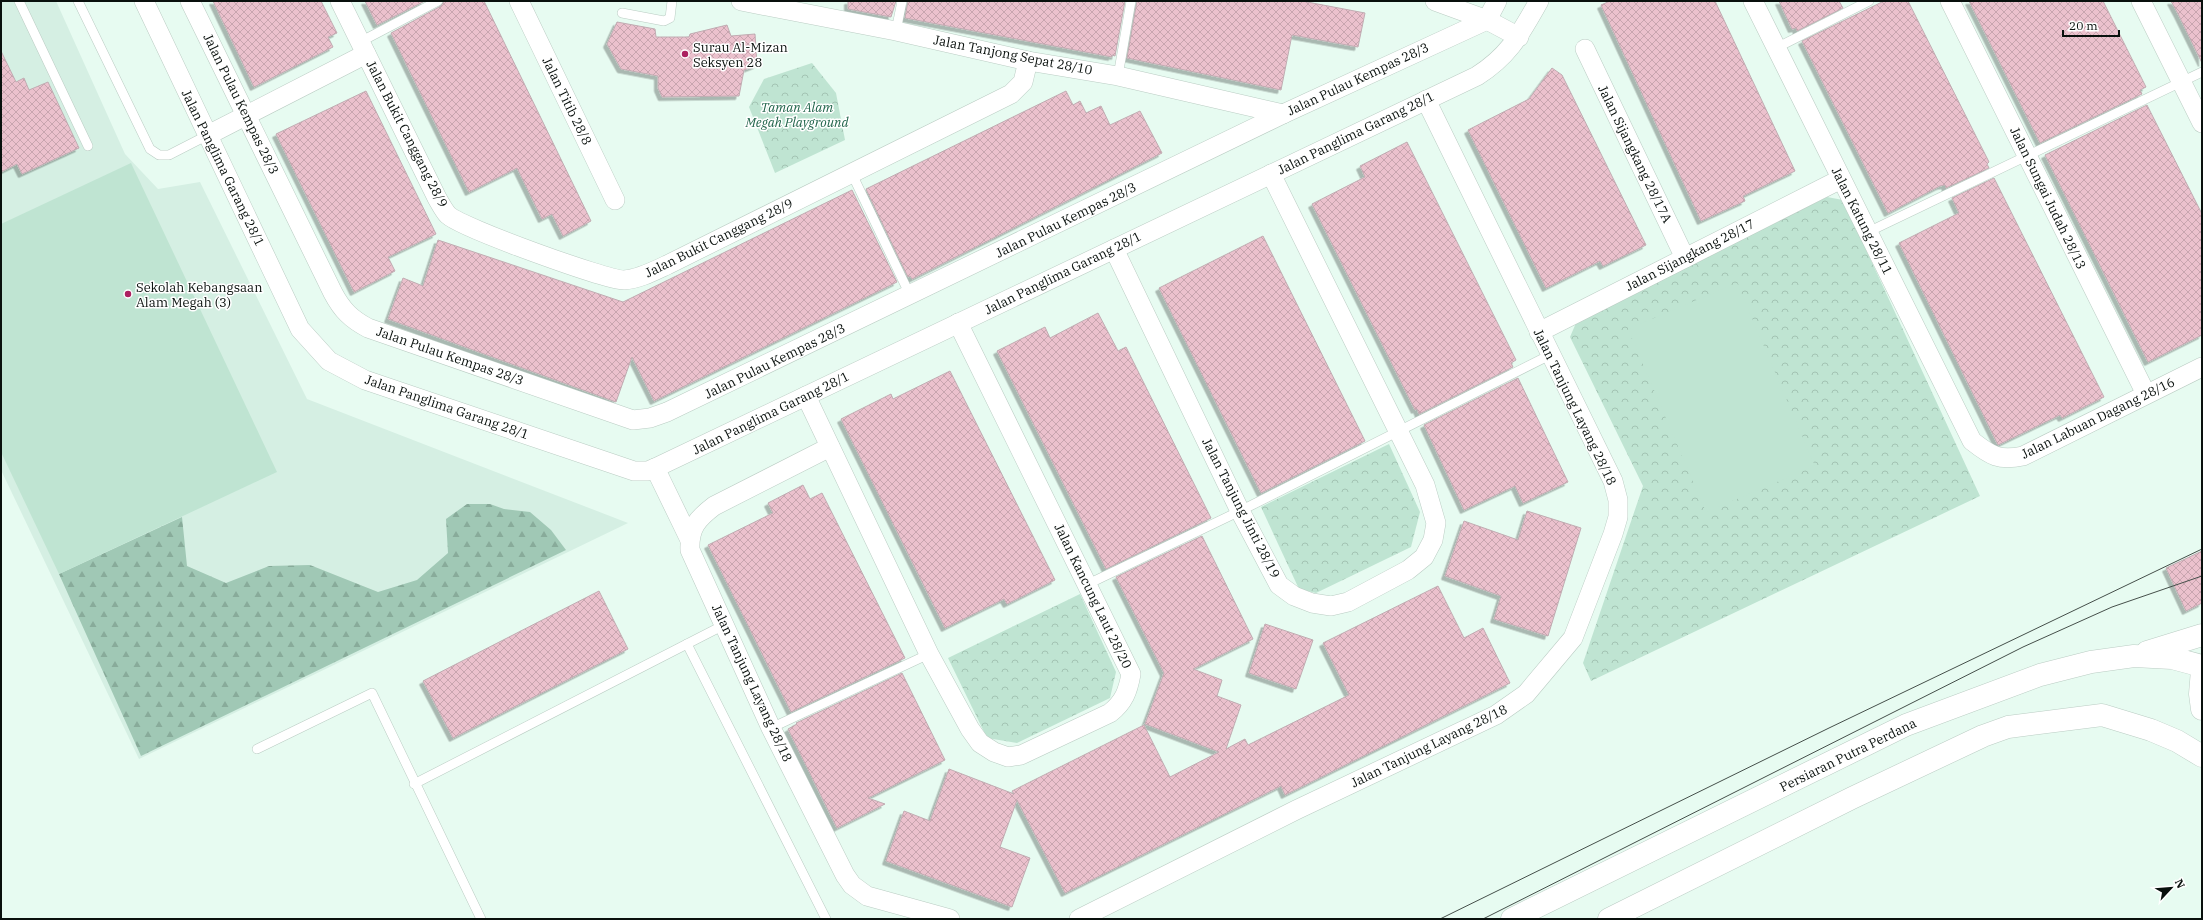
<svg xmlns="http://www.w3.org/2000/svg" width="2203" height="920" font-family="'IBM Plex Serif',serif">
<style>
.built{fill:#d5efe3}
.forest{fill:url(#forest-firs)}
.park{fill:url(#park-crowns)}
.pitch{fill:#bfe4d2}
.building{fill:url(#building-cross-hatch);stroke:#c0acb2;filter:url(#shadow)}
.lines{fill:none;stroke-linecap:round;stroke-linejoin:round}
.lane-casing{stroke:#baccc3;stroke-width:10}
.street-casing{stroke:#baccc3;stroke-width:20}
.secondary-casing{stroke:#baccc3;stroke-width:23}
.lane{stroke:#fff;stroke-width:9}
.street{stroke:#fff;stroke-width:19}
.secondary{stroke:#fff;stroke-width:22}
.tram{stroke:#454f4a;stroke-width:1}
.poi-dot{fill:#ac2060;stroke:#fff;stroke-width:1.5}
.labels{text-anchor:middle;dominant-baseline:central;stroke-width:3;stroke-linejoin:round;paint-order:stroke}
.poi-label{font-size:13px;fill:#09100d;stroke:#fff;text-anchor:start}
.street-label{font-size:13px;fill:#09100d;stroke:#fff}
.park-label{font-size:13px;font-style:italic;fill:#20644a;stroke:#fff}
</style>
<defs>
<pattern id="forest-firs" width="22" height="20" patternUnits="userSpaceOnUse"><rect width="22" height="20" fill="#a0c8b5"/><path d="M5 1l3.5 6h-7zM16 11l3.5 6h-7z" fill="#88ab9a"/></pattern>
<pattern id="park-crowns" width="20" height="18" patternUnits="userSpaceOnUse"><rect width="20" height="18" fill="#bfe4d2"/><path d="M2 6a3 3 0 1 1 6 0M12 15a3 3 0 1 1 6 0" fill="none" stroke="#a3c3b3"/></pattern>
<pattern id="building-cross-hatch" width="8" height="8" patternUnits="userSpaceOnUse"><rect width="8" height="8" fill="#ebc1cd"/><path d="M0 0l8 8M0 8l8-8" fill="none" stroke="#c8a5af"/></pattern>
<filter id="shadow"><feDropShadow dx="-3.5" dy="3.5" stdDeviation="0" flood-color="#0004"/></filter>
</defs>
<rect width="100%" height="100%" fill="#e7fbf1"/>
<polygon class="built" points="1,1 56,1 125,154 158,189 200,182 307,399 628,523 139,759 1,470"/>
<polygon class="forest" points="467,504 490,504 504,509 530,512 551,530 566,550 141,756 59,574 182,517 187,566 226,583 269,566 310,565 378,592 417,580 448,553 446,519"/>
<g class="park">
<polygon points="812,63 836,93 845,140 775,173 749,107 764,79"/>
<polygon points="1827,197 1843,200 1980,496 1591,681 1583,663 1643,486 1570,337 1576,323"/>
<polygon points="1389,444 1420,512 1411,547 1316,593 1299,589 1261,507"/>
<polygon points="1080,594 1116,672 1110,698 1017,743 987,738 948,658"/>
</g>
<g class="pitch">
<polygon points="131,163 277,472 59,574 1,452 1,224"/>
<polygon points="1737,283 1815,466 1706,512 1628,329"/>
</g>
<g class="building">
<polygon points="213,1 321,1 337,33 328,37 333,47 254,87"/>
<polygon points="365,1 425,1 377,25"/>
<polygon points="444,1 484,1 591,221 563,236 552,214 542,219 517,168 469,192 391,33 441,6"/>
<polygon points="848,1 896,1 891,17 848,9"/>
<polygon points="908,1 1125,1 1115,56 1112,55 1112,57 905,18"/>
<polygon points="1137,1 1302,1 1365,13 1358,47 1292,35 1281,90 1127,58"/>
<polygon points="1610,1 1715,1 1795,171 1743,196 1745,201 1701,221 1601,5"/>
<polygon points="1779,1 1839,1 1843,8 1797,31 1796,28 1792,29"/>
<polygon points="1884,1 1908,1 1989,162 1987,164 1989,168 1946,188 1945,185 1940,186 1888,213 1802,41"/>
<polygon points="1969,1 2103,1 2146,87 2140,90 2142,94 2040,143"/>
<polygon points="2171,1 2202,1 2202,63 2178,14"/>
<polygon points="617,22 655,29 656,37 689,37 690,34 727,25 731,36 755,34 757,65 744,70 739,96 662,97 658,88 658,76 621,69 607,44"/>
<polygon points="1,51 16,82 24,78 29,90 48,82 79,148 22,174 17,164 1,172"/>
<polygon points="1552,68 1562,75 1646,245 1603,266 1600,261 1546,288 1468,130 1529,99"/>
<polygon points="366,91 436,234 388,257 395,271 354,292 276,134"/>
<polygon points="1066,91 1073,105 1080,101 1086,113 1101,106 1110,125 1140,111 1162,153 912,279 910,276 908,277 866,189"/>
<polygon points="2147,105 2202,214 2202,335 2148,362 2045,155"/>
<polygon points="1407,142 1516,360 1511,363 1513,367 1419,414 1417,409 1415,410 1312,204 1365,177 1360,166"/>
<polygon points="1994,178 2104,397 2062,418 2060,415 1998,445 1899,243 1959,213 1952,198"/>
<polygon points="852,190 897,282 654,401 632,357 616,402 388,319 403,278 423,286 438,240 623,302"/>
<polygon points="1263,236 1365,441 1261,493 1159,288"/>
<polygon points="1098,313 1118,351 1126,347 1211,518 1106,569 997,351 1045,327 1050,338"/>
<polygon points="950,371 1055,580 1007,604 1004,599 945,628 841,419 891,394 893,399"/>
<polygon points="1518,378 1568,482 1523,503 1515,486 1464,510 1424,425"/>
<polygon points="803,485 810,499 822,493 905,658 791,712 708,545 773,513 768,503"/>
<polygon points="1527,511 1581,528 1548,636 1494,619 1501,596 1445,576 1464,521 1518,540"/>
<polygon points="1202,536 1253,639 1193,669 1222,680 1217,696 1241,705 1226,749 1245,739 1248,745 1349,695 1323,643 1438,586 1464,638 1483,628 1510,683 1285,795 1281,786 1065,893 1017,800 1000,847 1030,858 1012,907 886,861 904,811 930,821 949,769 1014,794 1012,791 1144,725 1170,777 1219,752 1145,724 1164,673 1116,577"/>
<polygon points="2202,551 2202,603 2186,611 2166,568"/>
<polygon points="599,591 628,649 453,738 423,681"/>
<polygon points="1265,624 1313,640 1296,689 1249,673"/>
<polygon points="902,673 945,760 868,798 885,804 837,828 788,729 797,724 796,723"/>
</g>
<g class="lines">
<g class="lane-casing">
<g id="lane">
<polyline points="19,1 88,146"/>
<polyline points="78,1 150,149 159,155 169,155 208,135"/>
<polyline points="622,13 664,21 670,18 672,1"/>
<polyline points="896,31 902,1"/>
<polyline points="360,42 438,1"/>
<polyline points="1776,48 1869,1"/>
<polyline points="1118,76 1131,1"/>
<polyline points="852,174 910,295"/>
<polyline points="1868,232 2202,72"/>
<polyline points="1088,584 1240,511 1550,355"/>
<polyline points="687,644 826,919"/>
<polyline points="771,728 929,654"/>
<polyline points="257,749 372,693 481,919"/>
<polyline points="414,784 724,625"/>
</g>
</g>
<g class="street-casing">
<g id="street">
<path d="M144 1 300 329 329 361 365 380 634 471H648L655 468 1477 76C1510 55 1520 34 1539 1"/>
<path d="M190 1 333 293C342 310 351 319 368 328L633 420 650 418 667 412 1283 114 1487 20 1497 1"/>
<path d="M340 1 437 198C440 203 444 211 448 215 462 228 606 280 624 280 639 279 654 271 667 265L1011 94 1023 82 1028 61"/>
<polyline points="519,1 615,200"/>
<polyline points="741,1 896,31 1028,61 1118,76 1283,114"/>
<polyline points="1435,1 1487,20 1519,37"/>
<path d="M1753 1 1972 441C1991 456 1999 461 2023 456L2202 367"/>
<polyline points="1950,1 2146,394"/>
<polyline points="2141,1 2202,123"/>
<polyline points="1585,49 1685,258"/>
<polyline points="208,135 366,54"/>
<polyline points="1114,249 1240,511 1279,585 1294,596 1312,603 1331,606 1348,602 1408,570 1424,557 1433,540 1436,523 1425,485 1271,174"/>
<polyline points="1539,332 1841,179"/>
<path d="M806 396 929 654 970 729 980 743 994 752 1008 757 1021 755 1110 713C1124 702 1128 691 1131 674L958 323"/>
<path d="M830 447 714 506C697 519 689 528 690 550L771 728 845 875 852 885 867 896 950 919"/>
<polyline points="655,468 689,538"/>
<polyline points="1079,919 1296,810 1496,715 1526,694 1573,638 1613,534 1618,517 1618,500 1613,481 1426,100"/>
</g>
</g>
<g class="secondary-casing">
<g id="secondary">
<polyline points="2147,652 2202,635"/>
<polyline points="2202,670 2200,694 2202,709"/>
<polyline points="1512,919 1906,725 2040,675 2091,662 2134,656 2172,658 2202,666"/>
<polyline points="1609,919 1852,798 1983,736 2008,727 2102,715 2151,730 2177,741 2202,756"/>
</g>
</g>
<use href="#lane" class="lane"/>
<use href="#street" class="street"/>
<use href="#secondary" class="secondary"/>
<g class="tram">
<polyline points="1440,919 1829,728 2202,549"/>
<polyline points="1483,919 2023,647 2112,607 2202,576"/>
</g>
</g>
<g class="poi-dot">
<circle cx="685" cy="54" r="4"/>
<circle cx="128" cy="294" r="4"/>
</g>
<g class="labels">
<g class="poi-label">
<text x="693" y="47">Surau Al-Mizan<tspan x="693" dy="15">Seksyen 28</tspan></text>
<text x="136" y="287">Sekolah Kebangsaan<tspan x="136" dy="15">Alam Megah (3)</tspan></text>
</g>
<g class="street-label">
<text transform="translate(1013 55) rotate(11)">Jalan Tanjong Sepat 28/10</text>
<text transform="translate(1358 79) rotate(-25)">Jalan Pulau Kempas 28/3</text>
<text transform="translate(567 101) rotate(64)">Jalan Titib 28/8</text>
<text transform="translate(241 104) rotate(64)">Jalan Pulau Kempas 28/3</text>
<text transform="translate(1356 133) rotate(-26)">Jalan Panglima Garang 28/1</text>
<text transform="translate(407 134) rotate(63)">Jalan Bukit Canggang 28/9</text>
<text transform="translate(1635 154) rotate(64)">Jalan Sijangkang 28/17A</text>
<text transform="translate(223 168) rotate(64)">Jalan Panglima Garang 28/1</text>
<text transform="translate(2048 198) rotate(64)">Jalan Sungai Judah 28/13</text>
<text transform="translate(1066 220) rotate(-26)">Jalan Pulau Kempas 28/3</text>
<text transform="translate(1862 221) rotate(63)">Jalan Katung 28/11</text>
<text transform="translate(719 238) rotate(-26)">Jalan Bukit Canggang 28/9</text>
<text transform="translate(1690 255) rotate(-27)">Jalan Sijangkang 28/17</text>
<text transform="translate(1063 273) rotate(-26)">Jalan Panglima Garang 28/1</text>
<text transform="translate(450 356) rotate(19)">Jalan Pulau Kempas 28/3</text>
<text transform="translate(775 361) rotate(-26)">Jalan Pulau Kempas 28/3</text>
<text transform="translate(447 407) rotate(19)">Jalan Panglima Garang 28/1</text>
<text transform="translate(1575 407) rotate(64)">Jalan Tanjung Layang 28/18</text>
<text transform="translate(771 413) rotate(-26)">Jalan Panglima Garang 28/1</text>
<text transform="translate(2098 418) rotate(-26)">Jalan Labuan Dagang 28/16</text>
<text transform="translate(1241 508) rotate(63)">Jalan Tanjung Jinti 28/19</text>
<text transform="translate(1093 596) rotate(64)">Jalan Kancung Laut 28/20</text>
<text transform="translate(752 683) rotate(65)">Jalan Tanjung Layang 28/18</text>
<text transform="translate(1429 746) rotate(-26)">Jalan Tanjung Layang 28/18</text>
<text transform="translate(1848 755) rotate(-26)">Persiaran Putra Perdana</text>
</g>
<g class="park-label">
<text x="797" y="107">Taman Alam<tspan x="797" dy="15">Megah Playground</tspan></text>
</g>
</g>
<rect width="2203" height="920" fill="none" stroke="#09100d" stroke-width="4"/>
<g transform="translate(2171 888) rotate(64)" stroke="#ffffff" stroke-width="3" paint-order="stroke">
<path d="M0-3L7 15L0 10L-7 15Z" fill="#09100d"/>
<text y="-6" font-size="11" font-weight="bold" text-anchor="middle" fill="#09100d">N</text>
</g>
<path d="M2063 30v6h56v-6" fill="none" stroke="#09100d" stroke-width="2"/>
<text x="2069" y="30" font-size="12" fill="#09100d" stroke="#ffffff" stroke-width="3" paint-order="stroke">20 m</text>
</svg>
